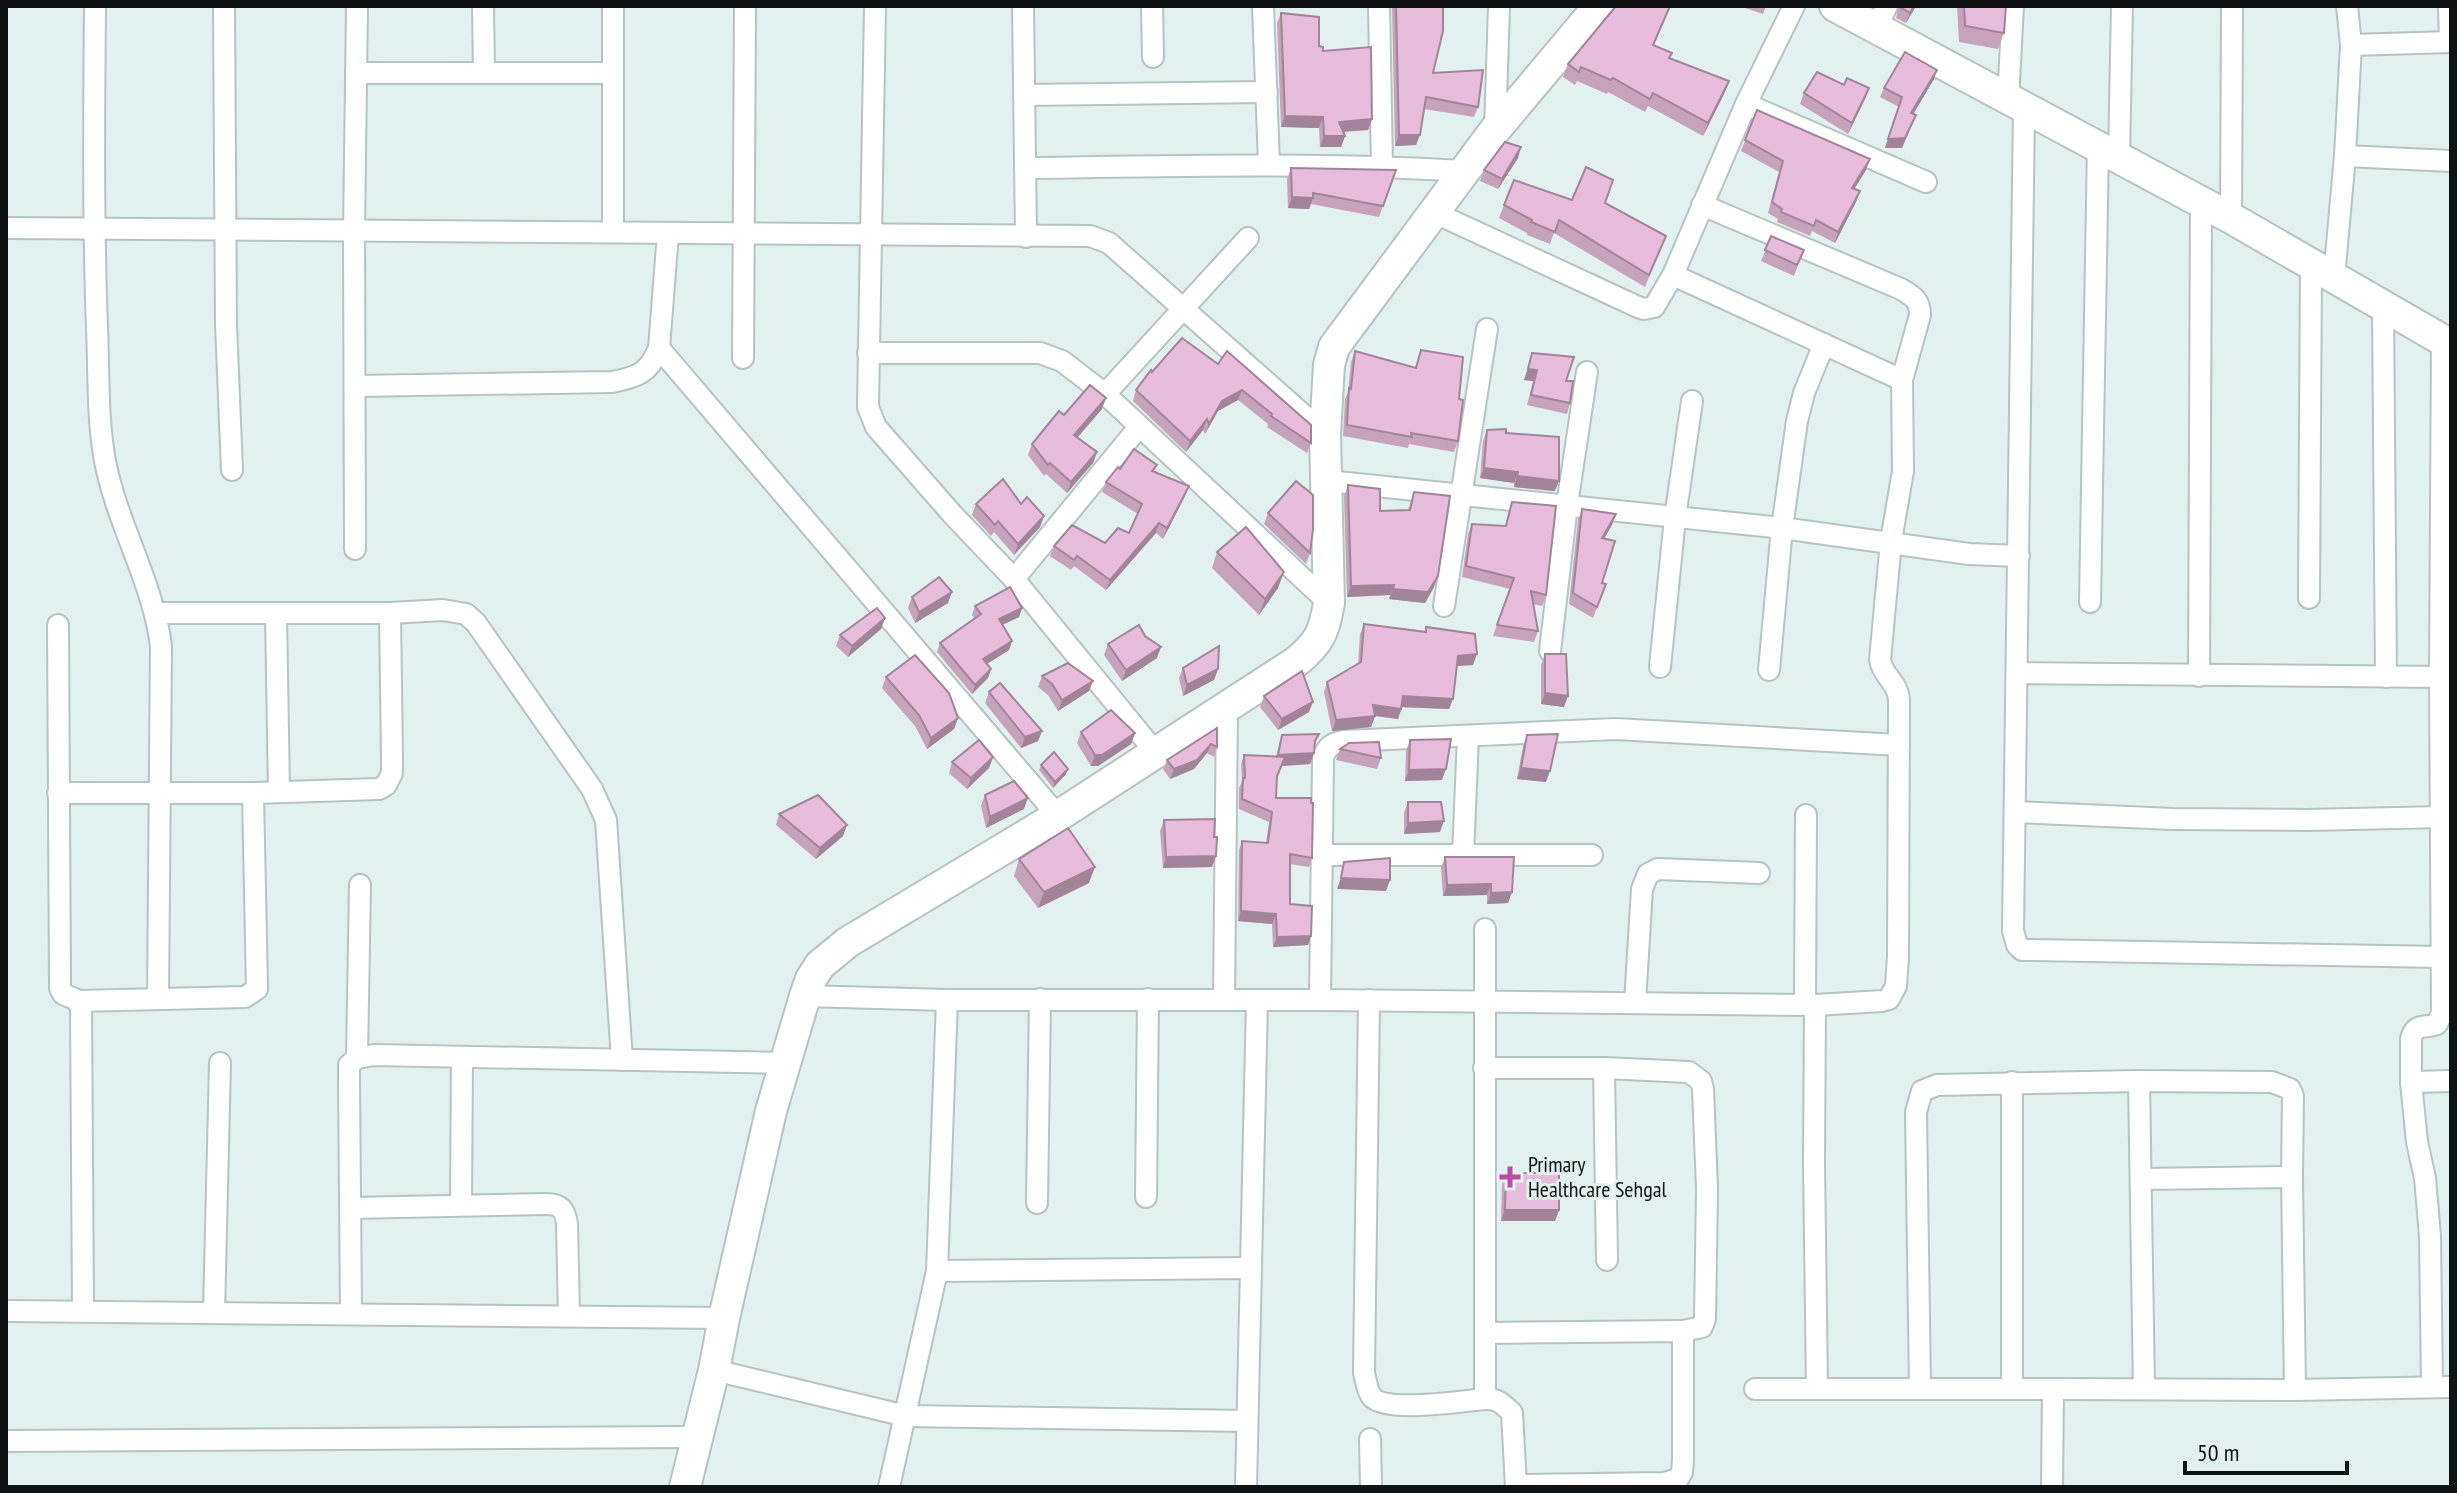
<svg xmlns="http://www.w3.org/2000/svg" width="2457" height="1493" font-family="'PT Sans Narrow',sans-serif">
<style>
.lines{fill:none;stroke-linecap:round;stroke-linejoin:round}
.street-casing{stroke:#b6c3c3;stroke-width:24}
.secondary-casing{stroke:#b6c3c3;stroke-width:34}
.street{stroke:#fff;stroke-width:20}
.secondary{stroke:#fff;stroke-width:30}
.wall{fill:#c7a2bb}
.shaded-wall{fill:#a28499}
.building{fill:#e7bcda;stroke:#a28499;stroke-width:2}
.poi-dot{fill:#be4ba5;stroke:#e3f0f0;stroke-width:3}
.labels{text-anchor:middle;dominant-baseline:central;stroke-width:6;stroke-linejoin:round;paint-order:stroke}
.poi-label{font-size:22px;fill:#0f1314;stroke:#e3f0f0;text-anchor:start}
</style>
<rect width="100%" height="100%" fill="#e3f0f0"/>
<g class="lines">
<g class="street-casing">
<g id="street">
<path d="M95 6C94 113 93 220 97 328 99 371 97 418 105 461 117 524 153 582 161 646L158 999"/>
<polyline points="224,6 226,325 232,470"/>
<polyline points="483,6 484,73"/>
<polyline points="613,6 613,232"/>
<polyline points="875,6 868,407 876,427 953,515 1014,579 1156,753"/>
<polyline points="1023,6 1026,237"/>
<polyline points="1152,6 1153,57"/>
<polyline points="1263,6 1269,164"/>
<polyline points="1379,6 1382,166"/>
<polyline points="2449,6 2450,42"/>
<polyline points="1876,28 1887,6"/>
<polyline points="2351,45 2451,42"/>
<polyline points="356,73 612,73"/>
<polyline points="1024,95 1267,92"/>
<polyline points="2008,100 2013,6"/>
<polyline points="1746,104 1926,182"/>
<polyline points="2024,108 2013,931 2017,945 2022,950 2029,950 2442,957"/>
<polyline points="1495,130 1499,6"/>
<polyline points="2345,156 2451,161"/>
<polyline points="2119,157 2122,6"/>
<path d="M1025 168C1172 166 1319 162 1465 171"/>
<polyline points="1433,212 1638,307 1644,309 1654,307 1673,275 1746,104 1794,6"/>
<polyline points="2231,218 2232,6"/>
<polyline points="6,228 1090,236 1109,243 1325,434"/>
<polyline points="1673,275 1902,380"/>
<polyline points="2334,278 2345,156 2351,45 2347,6"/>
<polyline points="2383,306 2386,677"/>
<polyline points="659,348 1058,816"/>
<polyline points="868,353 1040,353 1062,361 1105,394 1329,603"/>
<polyline points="743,358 745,6"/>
<path d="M356 386 612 382C638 377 649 373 659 348L668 233"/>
<polyline points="1105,394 1248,238"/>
<polyline points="1328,481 1782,528 1969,554 2019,556"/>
<polyline points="355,549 354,231 357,6"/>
<polyline points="1014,579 1139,427"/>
<polyline points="2309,598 2311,263"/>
<polyline points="2090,602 2098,145"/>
<polyline points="1444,606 1487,329"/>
<polyline points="156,613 390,613 443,610 466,614 476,623 592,789 606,820 622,1060"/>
<polyline points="276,613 279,792"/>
<polyline points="58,625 60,988 63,994 75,999 81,1006 83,1311"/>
<polyline points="1550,651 1567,505 1587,372"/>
<polyline points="1660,667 1675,518 1692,401"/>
<polyline points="1769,670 1782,528 1797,421 1804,393 1824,344"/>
<polyline points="2018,673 2440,677"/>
<polyline points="2199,676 2201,202"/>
<polyline points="58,793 253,793 379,789 386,785 392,773 392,757 390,613"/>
<polyline points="2015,812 2173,819 2306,820 2443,817"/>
<polyline points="1322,855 1592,855"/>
<polyline points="1463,856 1468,736"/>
<path d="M805 996 947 1000H1320L1815 1005 1882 1001 1889 999 1896 986 1898 957 1899 700C1898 682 1883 677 1880 660L1891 541 1903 471 1902 380 1920 315C1920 300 1913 296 1901 289L1702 205"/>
<polyline points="1224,1000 1227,707"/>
<path d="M1320 1000 1323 757C1327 747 1332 743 1343 741L1616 729 1899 745"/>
<path d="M1369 1000 1364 1373C1366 1380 1367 1391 1372 1397 1387 1413 1462 1401 1485 1399V929"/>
<polyline points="78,1001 245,997 257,989 253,793"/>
<polyline points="1635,1003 1642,889 1648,874 1658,869 1759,873"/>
<polyline points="1805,1004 1806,815"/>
<polyline points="1815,1005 1814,1162 1817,1389"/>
<polyline points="357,1058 360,885"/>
<polyline points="1484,1068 1604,1068 1689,1072 1701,1081 1703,1089 1707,1189 1705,1319 1702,1327 1683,1331"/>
<polyline points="1604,1068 1607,1260"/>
<polyline points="2139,1081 2144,1389"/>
<polyline points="2012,1082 2012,1389"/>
<polyline points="2411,1082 2451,1081"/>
<polyline points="2141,1179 2292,1177"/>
<polyline points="1146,1197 1148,999"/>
<polyline points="1037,1203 1040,999"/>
<polyline points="461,1205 462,1057"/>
<path d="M350 1208 546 1204C561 1204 565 1210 567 1224L569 1316"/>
<polyline points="937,1271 1250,1268"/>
<polyline points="6,1311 724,1318"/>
<polyline points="214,1312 220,1063"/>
<polyline points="351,1314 349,1077 349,1065 357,1058 374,1055 785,1063"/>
<polyline points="1485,1333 1683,1331 1683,1459 1682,1472 1678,1479 1664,1483 1516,1485"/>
<polyline points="714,1370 906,1416 1247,1421"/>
<path d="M2432 1386 2430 1236 2425 1178 2417 1142 2411 1082V1039C2415 1022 2425 1029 2437 1024L2442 1013 2440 677 2442 340"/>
<polyline points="1755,1389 2053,1389 2052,1487"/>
<polyline points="1920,1389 1916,1112 1922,1091 1937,1085 2139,1081 2272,1082 2290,1089 2293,1096 2292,1177 2295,1390"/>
<polyline points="2053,1389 2295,1390 2451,1387"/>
<path d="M1485 1399C1497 1398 1503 1404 1512 1413L1516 1487"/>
<polyline points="1370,1439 1371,1487"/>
<polyline points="6,1441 698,1437"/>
<polyline points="889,1487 937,1271 947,1000"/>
<polyline points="1246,1487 1257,1000"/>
</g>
</g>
<g class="secondary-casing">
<g id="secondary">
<polyline points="1835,6 2231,218 2451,345"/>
<path d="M685 1487 714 1370 724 1318 771 1111 805 996 811 979 820 965 848 942 1058 816 1296 662C1319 643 1324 633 1329 603L1325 434 1329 365 1334 347 1495 130 1599 6"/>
</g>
</g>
<use href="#street" class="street"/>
<use href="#secondary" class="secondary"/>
</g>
<g class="wall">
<polygon points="1392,6 1443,6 1433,73 1478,107 1474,117 1424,109 1416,145 1395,146"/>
<polygon points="1670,6 1654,45 1670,58 1724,94 1703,136 1648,106 1645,112 1608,92 1607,94 1577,81 1575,85 1563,77 1568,64"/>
<polygon points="1739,6 1766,6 1763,14"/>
<polygon points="1899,6 1916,6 1906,23 1896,18"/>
<polygon points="1957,6 2006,6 2004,33 1998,49 1959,42"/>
<polygon points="1281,13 1323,51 1372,119 1368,130 1344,132 1345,136 1341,147 1320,147 1319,128 1281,127 1277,23"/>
<polygon points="1937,70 1934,79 1913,114 1916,115 1902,148 1885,148 1899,107 1880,97 1884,88"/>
<polygon points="1844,85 1869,88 1848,134 1800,104 1804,93"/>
<polygon points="1757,110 1866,170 1854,189 1860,191 1856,202 1835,243 1812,231 1810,236 1777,222 1778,219 1768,213 1779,172 1741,151"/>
<polygon points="1518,158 1498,189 1480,181 1484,170"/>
<polygon points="1291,168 1396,170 1379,217 1311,204 1309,209 1288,208 1287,179"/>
<polygon points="1514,180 1572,200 1605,203 1661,248 1645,287 1554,233 1550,244 1527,235 1527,233 1499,218"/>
<polygon points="1771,236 1804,250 1794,276 1761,261"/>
<polygon points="1421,350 1459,399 1458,441 1454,452 1409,444 1408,448 1343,436 1345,399 1348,392 1351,362 1355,351 1415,368"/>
<polygon points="1532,353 1566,381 1570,403 1567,414 1527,405 1533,381 1524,380"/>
<polygon points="1218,364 1311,443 1307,453 1267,427 1268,424 1238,400 1218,411 1205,434 1203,430 1186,452 1133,401 1136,390 1152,372"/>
<polygon points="1102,409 1077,438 1097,452 1093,463 1067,493 1046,474 1044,476 1028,455 1032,444 1064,415"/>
<polygon points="1487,430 1555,491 1514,487 1514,483 1480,478 1483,441"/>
<polygon points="1120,469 1155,472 1185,496 1163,539 1156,533 1106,590 1074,566 1071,570 1050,556 1054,546 1105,543 1129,533 1138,514 1102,492 1106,482"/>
<polygon points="1348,485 1380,511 1408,510 1414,492 1434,587 1425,603 1389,599 1390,595 1347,597 1344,496"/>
<polygon points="1512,502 1546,595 1542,606 1533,604 1538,631 1534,642 1493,636 1510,589 1462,577 1468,534 1472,524 1505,526"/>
<polygon points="976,504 1021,504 1044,516 1040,527 1014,555 994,532 991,536 972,515"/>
<polygon points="1582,509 1612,525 1604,539 1602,583 1606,584 1593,618 1569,604 1578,520"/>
<polygon points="1268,513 1310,553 1306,564 1264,524"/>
<polygon points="1217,552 1278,588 1259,615 1212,568"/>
<polygon points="912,597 948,603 915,623 908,608"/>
<polygon points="975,606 1022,608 1019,617 1002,625 1012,641 1009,650 987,664 991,669 988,678 972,694 937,652 940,643 974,618 972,615"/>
<polygon points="885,618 881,629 848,657 836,646 840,635"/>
<polygon points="1364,624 1425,631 1426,627 1473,665 1457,666 1453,699 1449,709 1402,707 1398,719 1375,716 1371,727 1332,731 1324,692 1327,682 1358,664 1360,634"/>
<polygon points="1145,636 1157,658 1122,681 1104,655 1108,644"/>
<polygon points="1545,654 1564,707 1541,704 1541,665"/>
<polygon points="1183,668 1218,669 1214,680 1183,696 1179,678"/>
<polygon points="1042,676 1089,691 1058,711 1048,695 1038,687"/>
<polygon points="886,677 958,718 954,729 927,749 915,726 882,688"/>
<polygon points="989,692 1042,731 1038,741 1021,748 985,703"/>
<polygon points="1264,696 1309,712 1278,730 1260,707"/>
<polygon points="1217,728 1217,747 1214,757 1207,753 1194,769 1170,779 1163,769 1167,760"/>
<polygon points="1081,732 1135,733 1131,744 1098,766 1091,766 1077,743"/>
<polygon points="1282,735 1315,745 1314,753 1310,764 1282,766 1277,778 1276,798 1312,858 1309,867 1290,864 1290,904 1311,936 1308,945 1273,947 1272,924 1238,921 1239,850 1242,841 1266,843 1269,822 1239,809 1239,788 1242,781 1241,764 1244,755 1276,756"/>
<polygon points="1527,735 1546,782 1517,779 1523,746"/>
<polygon points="1410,740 1442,780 1405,781 1406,751"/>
<polygon points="1340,749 1381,758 1377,769 1336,760"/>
<polygon points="993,757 989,768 967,789 949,773 952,762"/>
<polygon points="1041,765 1066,774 1053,788 1039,770"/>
<polygon points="985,795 1024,809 986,828 981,806"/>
<polygon points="1408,802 1440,832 1404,834 1404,813"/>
<polygon points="779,814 843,836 816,859 776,825"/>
<polygon points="1164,820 1212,867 1163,868 1160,831"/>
<polygon points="1445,857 1512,892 1508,903 1487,904 1487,895 1443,896 1441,868"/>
<polygon points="1019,859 1089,883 1038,908 1014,876"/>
<polygon points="1506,1173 1559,1210 1555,1221 1501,1221 1502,1184"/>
</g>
<g class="shaded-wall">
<polygon points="1914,6 1916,6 1906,23 1910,13"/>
<polygon points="1937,70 1934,79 1908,123 1911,113"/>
<polygon points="1729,81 1724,94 1703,136 1708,123"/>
<polygon points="1869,88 1865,99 1848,134 1852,123"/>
<polygon points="1916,115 1902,148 1885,148 1888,139"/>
<polygon points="1285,116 1323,117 1319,128 1281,127"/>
<polygon points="1372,119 1368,130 1335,132 1339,122"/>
<polygon points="1399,135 1420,135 1416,145 1395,146"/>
<polygon points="1324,136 1345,136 1341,147 1320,147"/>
<polygon points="1521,147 1518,158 1498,189 1502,179"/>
<polygon points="1870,159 1866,170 1848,199 1852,188"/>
<polygon points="1860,191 1856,202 1835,243 1838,232"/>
<polygon points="1292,197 1313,198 1309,209 1288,208"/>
<polygon points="1528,369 1537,370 1533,381 1524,380"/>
<polygon points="1242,390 1238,400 1218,411 1205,434 1209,424 1222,401"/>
<polygon points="1106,398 1102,409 1070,446 1074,435"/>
<polygon points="1207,419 1203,430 1186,452 1190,441"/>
<polygon points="1097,452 1093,463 1067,493 1071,482"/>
<polygon points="1484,468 1518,472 1514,483 1480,478"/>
<polygon points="1517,476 1559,481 1555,491 1514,487"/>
<polygon points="1189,486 1185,496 1163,539 1167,528"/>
<polygon points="1616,514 1612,525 1598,549 1602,538"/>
<polygon points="1044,516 1040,527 1014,555 1018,544"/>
<polygon points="1159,523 1156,533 1106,590 1110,580"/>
<polygon points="1284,572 1278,588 1259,615 1265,599"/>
<polygon points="1438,576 1434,587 1425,603 1389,599 1393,589"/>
<polygon points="1394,585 1390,595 1347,597 1351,586"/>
<polygon points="952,592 948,603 915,623 919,612"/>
<polygon points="1022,608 1019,617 996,628 999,619"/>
<polygon points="885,618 881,629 848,657 852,646"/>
<polygon points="1012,641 1009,650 980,668 983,659"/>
<polygon points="1161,647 1157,658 1122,681 1126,670"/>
<polygon points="1477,654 1473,665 1454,666 1458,656"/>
<polygon points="991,669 988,678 972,694 975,685"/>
<polygon points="1218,669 1214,680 1183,696 1187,685"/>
<polygon points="1093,681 1089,691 1058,711 1062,700"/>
<polygon points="1545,693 1568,696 1564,707 1541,704"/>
<polygon points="1403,696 1453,699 1449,709 1399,707"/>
<polygon points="1313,702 1309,712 1278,730 1282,719"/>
<polygon points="1373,705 1401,709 1398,719 1369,715"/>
<polygon points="1375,716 1371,727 1332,731 1336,720"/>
<polygon points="958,718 954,729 927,749 931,738"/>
<polygon points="1042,731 1038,741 1021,748 1025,737"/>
<polygon points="1135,733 1131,744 1098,766 1091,766 1095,755"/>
<polygon points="1211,744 1207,753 1194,769 1170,779 1174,769"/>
<polygon points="1314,753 1310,764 1282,766 1273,786 1274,766 1278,755"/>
<polygon points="993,757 989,768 967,789 971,778"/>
<polygon points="1521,768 1550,771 1546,782 1517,779"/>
<polygon points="1068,769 1066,774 1053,788 1055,782"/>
<polygon points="1446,769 1442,780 1405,781 1409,770"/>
<polygon points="1028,798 1024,809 986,828 990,817"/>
<polygon points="1444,821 1440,832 1404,834 1408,823"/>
<polygon points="847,825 843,836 816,859 820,848"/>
<polygon points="1216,856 1212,867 1163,868 1166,857"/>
<polygon points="1095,867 1089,883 1038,908 1044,892"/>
<polygon points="1341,878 1390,880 1386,891 1337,889"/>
<polygon points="1491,884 1487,895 1443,896 1447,885"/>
<polygon points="1512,892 1508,903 1487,904 1491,893"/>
<polygon points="1241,911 1276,914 1272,924 1238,921"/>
<polygon points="1311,936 1308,945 1273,947 1277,937"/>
<polygon points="1505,1210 1559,1210 1555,1221 1501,1221"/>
</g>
<g class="building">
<polygon points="1396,6 1443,6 1443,31 1433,73 1483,70 1478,107 1426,97 1420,135 1399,135"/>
<polygon points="1616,6 1670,6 1653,45 1672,53 1669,58 1729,81 1708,123 1653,93 1650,99 1613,78 1611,80 1581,67 1579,72 1568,64"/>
<polygon points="1900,6 1914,6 1910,13 1900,7"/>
<polygon points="1964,6 2006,6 2004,33 1965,26"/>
<polygon points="1281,13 1319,17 1319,46 1323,47 1323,51 1371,47 1372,119 1339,122 1345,136 1324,136 1323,117 1285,116"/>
<polygon points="1905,52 1937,70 1911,113 1916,115 1905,138 1888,139 1902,97 1884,88"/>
<polygon points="1817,72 1844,85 1847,78 1869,88 1852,123 1804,93"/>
<polygon points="1757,110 1870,159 1852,188 1860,191 1838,232 1816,220 1814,226 1781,212 1782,209 1772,202 1783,161 1745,140"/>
<polygon points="1505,142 1521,147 1502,179 1484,170"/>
<polygon points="1586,167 1613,180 1605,203 1666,236 1649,275 1559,220 1555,232 1531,222 1532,220 1504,205 1514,180 1572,200"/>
<polygon points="1291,168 1396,170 1383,206 1313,193 1313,198 1292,197"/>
<polygon points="1771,236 1804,250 1797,265 1765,250"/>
<polygon points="1182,338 1218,364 1227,351 1311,425 1311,443 1271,416 1272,414 1242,390 1222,401 1209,424 1207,419 1190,441 1136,390 1151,370 1152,372"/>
<polygon points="1421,350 1463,357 1459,399 1463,400 1458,441 1411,433 1412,437 1347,425 1349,388 1351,389 1355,351 1416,368"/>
<polygon points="1532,353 1574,357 1566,381 1573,381 1570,403 1531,395 1537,370 1528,369"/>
<polygon points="1090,385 1106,398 1074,435 1097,452 1071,482 1050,463 1048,465 1032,444 1059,411 1064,415"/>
<polygon points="1506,429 1506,433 1559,437 1559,481 1517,476 1518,472 1484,468 1487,430"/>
<polygon points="1134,449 1157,465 1152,471 1189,486 1167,528 1159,523 1110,580 1077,556 1074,560 1054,546 1072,525 1105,543 1118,528 1129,533 1142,504 1106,482 1118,467 1120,469"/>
<polygon points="1003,479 1021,504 1027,497 1044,516 1018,544 998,521 995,525 976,504"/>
<polygon points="1296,481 1313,495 1313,529 1310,553 1268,513"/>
<polygon points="1348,485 1380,489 1380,511 1410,510 1414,492 1450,496 1438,576 1428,592 1393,589 1394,585 1351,586"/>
<polygon points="1512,502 1556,506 1546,595 1531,591 1538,631 1497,625 1514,578 1466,566 1472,524 1506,526"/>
<polygon points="1582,509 1616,514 1602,538 1615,541 1602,583 1606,584 1597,607 1573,593"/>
<polygon points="1246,527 1284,572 1265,599 1217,552"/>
<polygon points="939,577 952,592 919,612 912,597"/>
<polygon points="1010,587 1022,608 999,619 1012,641 983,659 991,669 975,685 940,643 981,614 975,606"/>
<polygon points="877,608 885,618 852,646 840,635"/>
<polygon points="1364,624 1426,632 1426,627 1475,634 1477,654 1458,656 1453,699 1403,696 1401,709 1373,705 1375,716 1336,720 1327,682 1361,662"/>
<polygon points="1139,625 1145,636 1161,647 1126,670 1108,644"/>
<polygon points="1219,646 1218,669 1187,685 1183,668"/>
<polygon points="1545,654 1566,654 1568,696 1545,693"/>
<polygon points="915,655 949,693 958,718 931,738 919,715 886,677"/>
<polygon points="1068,663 1093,681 1062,700 1052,684 1042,676"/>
<polygon points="1302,671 1313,702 1282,719 1264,696"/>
<polygon points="1000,683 1042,731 1025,737 989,692"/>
<polygon points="1111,710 1135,733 1102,755 1095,755 1081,732"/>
<polygon points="1217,728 1217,747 1211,744 1197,760 1174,769 1167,760"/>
<polygon points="1319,734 1315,741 1314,753 1278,755 1282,735"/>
<polygon points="1558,734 1550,771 1521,768 1527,735"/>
<polygon points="1451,739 1446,769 1409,770 1410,740"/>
<polygon points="979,740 993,757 971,778 952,762"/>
<polygon points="1379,742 1381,758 1340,749 1349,743"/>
<polygon points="1054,752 1068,769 1055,782 1041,765"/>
<polygon points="1244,755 1285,757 1277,776 1276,798 1311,798 1311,803 1313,803 1312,858 1290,854 1290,904 1312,906 1311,936 1277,937 1276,914 1241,911 1242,841 1268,843 1272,812 1242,799 1243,778 1245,778"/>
<polygon points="1014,781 1028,798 990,817 985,795"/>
<polygon points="818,795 847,825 820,848 779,814"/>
<polygon points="1408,802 1441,802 1444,821 1408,823"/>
<polygon points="1215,819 1214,837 1217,837 1216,856 1166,857 1164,820"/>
<polygon points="1068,828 1095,867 1044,892 1019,859"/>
<polygon points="1445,857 1514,857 1512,892 1491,893 1491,884 1447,885"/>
<polygon points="1390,858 1390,880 1341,878 1344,862"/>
<polygon points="1506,1173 1559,1173 1559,1210 1505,1210"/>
</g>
<path class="poi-dot" d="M1506 1165h8v8h8v8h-8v8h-8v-8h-8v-8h8z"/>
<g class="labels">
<g class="poi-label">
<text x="1528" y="1164">Primary<tspan x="1528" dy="25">Healthcare Sehgal</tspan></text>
</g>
</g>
<rect width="2457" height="1493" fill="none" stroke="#0f1314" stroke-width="16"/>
<path d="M2185 1461v12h162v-12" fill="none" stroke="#0f1314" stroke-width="4"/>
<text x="2197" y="1461" font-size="24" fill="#0f1314" stroke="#e3f0f0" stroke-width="6" paint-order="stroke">50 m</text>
</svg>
